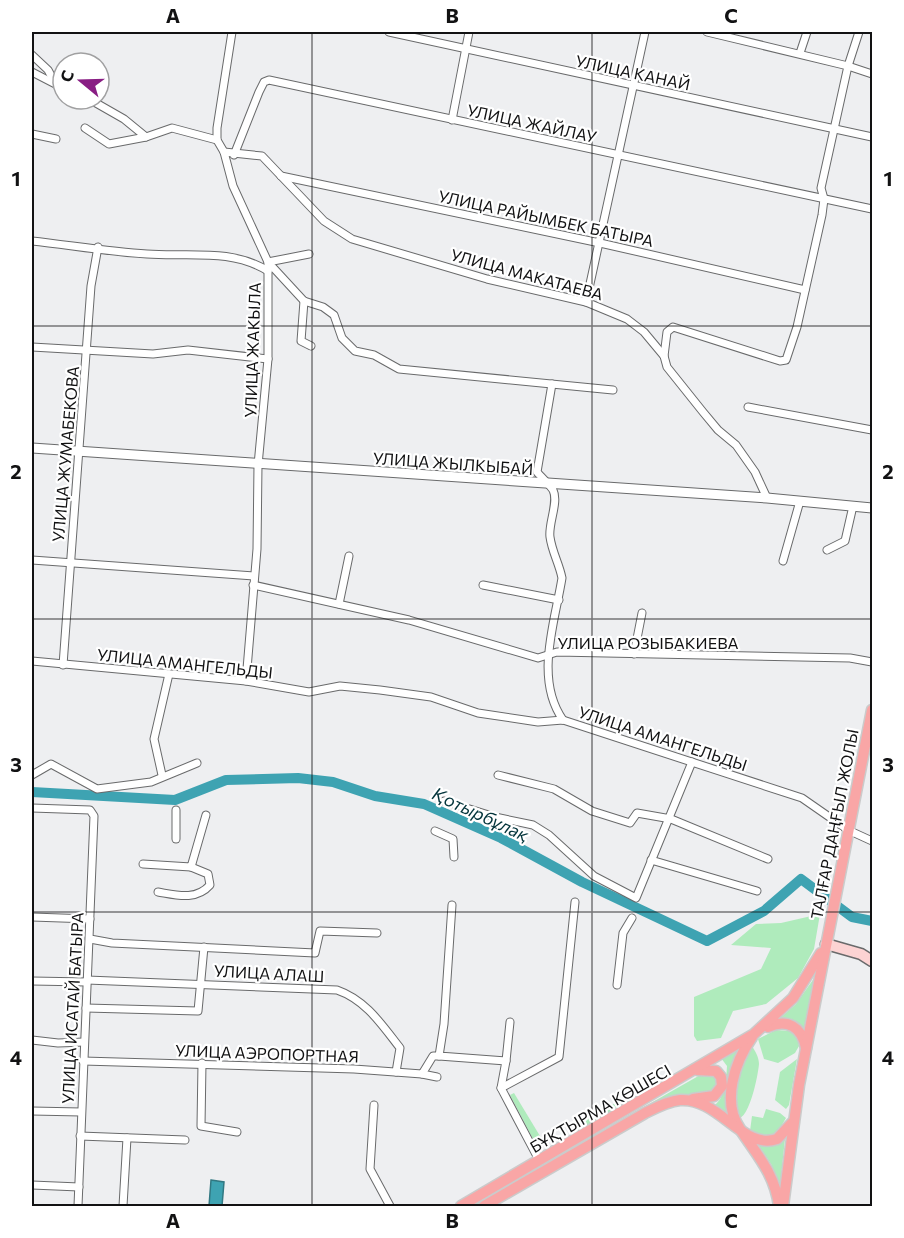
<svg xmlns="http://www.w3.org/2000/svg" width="904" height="1238" font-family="Commissioner,sans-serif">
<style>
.green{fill:#afebbc}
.water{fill:#3ea3b2;stroke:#317882;stroke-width:1.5}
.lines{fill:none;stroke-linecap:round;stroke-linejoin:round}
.river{stroke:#3ea3b2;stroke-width:10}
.minor-casing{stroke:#696a6b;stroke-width:9}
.tertiary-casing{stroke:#696a6b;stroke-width:11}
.secondary-casing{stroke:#696a6b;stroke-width:13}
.primary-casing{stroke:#cbcbcb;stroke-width:13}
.minor{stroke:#fff;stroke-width:7}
.tertiary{stroke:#fff;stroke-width:9}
.secondary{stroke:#fcd3d3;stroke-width:10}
.primary{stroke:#f9a6a6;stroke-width:10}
.grid{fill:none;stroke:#121213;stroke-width:1.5;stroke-opacity:0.55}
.labels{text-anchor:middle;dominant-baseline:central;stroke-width:4.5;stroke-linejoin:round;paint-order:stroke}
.street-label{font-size:16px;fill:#121213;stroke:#fff}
.water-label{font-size:18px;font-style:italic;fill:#03343b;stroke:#fff}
.neatline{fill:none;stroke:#121213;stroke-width:2}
.grid-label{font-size:20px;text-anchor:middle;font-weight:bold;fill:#121213}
</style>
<rect width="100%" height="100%" fill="#eeeff1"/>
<g class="green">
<polygon points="820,914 814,949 798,978 766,1004 733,1011 721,1038 697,1041 694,1036 694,997 761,969 771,948 731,945 756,924 781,923"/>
<polygon points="817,974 804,1030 777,1021 796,1004"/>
<polygon points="776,1030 792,1031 797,1037 799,1046 795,1053 778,1063 764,1059 758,1039"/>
<path d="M747 1041 735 1063 732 1118 714 1106C726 1096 726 1081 727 1066L721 1058Z"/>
<path d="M752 1046C755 1051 759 1057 759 1064 758 1076 750 1114 740 1118 729 1093 739 1068 752 1046Z"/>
<polygon points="797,1059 789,1105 786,1109 775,1100 780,1072"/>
<polygon points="716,1066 719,1092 654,1104 477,1206 470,1206"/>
<polygon points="514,1093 543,1141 536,1145 510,1095"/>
<polygon points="619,1101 622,1107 574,1134 571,1128"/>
<polygon points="766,1109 780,1113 786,1118 776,1135 762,1137 750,1131 752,1116 763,1118"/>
<polygon points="785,1139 780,1186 771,1164 759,1146 773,1146"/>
</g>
<polygon class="water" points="211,1180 224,1182 222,1206 209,1206"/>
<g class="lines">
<polyline class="river" points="32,792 175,800 226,780 298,778 333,782 375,796 424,804 501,838 582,882 707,941 764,911 801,879 852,917 872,921"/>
<g class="minor-casing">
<g id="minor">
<polyline points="232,32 217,128 217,140 224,152 233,186 268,262 268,359 258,465 257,549 246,681"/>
<polyline points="389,32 872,137"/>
<polyline points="800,53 807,32"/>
<polyline points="32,55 48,70 55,83"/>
<polyline points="848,66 859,32"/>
<polyline points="848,66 872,74"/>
<polyline points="32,72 63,88"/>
<polyline points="89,99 124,119 146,137 172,128 217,140"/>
<polyline points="452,120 469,32"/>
<polyline points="85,128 109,144 146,137"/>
<polyline points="32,134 56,139"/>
<polyline points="224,152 262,156 324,221 352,239 487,279 586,302 627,319 644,332 664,356 667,367 703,412 718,430 736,445 755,472 767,498"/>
<polyline points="234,155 259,92 264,82 269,80 872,209"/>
<polyline points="281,176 600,243 805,290"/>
<path d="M32 241C69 245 110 252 147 254 189 257 231 248 268 271"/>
<polyline points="309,254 268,262 304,301 323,307 334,315 342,338 355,351 374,355 399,369 613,390"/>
<polyline points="304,301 301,341 311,346"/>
<polyline points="586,302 645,32"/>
<polyline points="32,347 153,354 188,350 268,359"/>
<polyline points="664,356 667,332 673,327 780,361 786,360 797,327 822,215 824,199 821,188 848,66 707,32"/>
<path d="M552 384 537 472C542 478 549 484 553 490 559 502 548 524 550 537 552 552 559 563 562 578 555 622 534 679 563 720"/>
<polyline points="748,407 872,430"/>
<polyline points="827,550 845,541 853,506"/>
<polyline points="32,560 254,576"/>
<polyline points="783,561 800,501"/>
<polyline points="253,585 409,620 538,658 557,652 850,658 872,662"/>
<polyline points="483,585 559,600"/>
<polyline points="339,604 349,556"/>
<polyline points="634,654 642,613"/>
<polyline points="32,661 246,681 309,692 340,686 380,690 431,697 478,713 538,722 563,720 802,798 848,830 872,841"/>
<polyline points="63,665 91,286 98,247"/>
<polyline points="32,775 51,764 97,789 151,782 197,763"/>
<polyline points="162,775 154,739 169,674"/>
<polyline points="498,775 554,789 592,811 630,823 637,813 671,819 768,859"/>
<polyline points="444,801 495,817 533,825 549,835 594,876 636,898 692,762"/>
<polyline points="32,808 90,810 94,816 78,1206"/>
<polyline points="176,810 176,839"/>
<polyline points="435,831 453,839 454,857"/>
<polyline points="651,860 757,891"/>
<polyline points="143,864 191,867 206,815"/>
<path d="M158 892C176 895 196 901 210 885L208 874 191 867"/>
<polyline points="452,905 444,1024 439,1056 506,1061 501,1088 539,1160"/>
<polyline points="32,917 90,919"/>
<polyline points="90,939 112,943 315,953 320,931 377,933"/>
<path d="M87 980 337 990C366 1000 382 1025 400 1048L396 1072"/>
<polyline points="32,981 87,982"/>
<polyline points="617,985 623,933 632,918"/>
<polyline points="86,1008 198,1011 204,947"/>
<polyline points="32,1040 58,1043 84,1042"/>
<polyline points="83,1061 354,1069 422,1074 433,1056 439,1056"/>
<polyline points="506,1061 510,1022"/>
<polyline points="202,1063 201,1126 237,1132"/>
<polyline points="422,1074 437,1077"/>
<polyline points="501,1088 559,1057 575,902"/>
<polyline points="374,1105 370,1169 390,1206"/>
<polyline points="32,1111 81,1112"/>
<polyline points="80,1136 185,1140"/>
<polyline points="32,1185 79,1187"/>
<polyline points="123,1206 127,1138"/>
</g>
</g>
<g class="tertiary-casing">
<polyline id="tertiary" points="32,448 767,498 872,508"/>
</g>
<g class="secondary-casing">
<polyline id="secondary" points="826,944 861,954 872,961"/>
</g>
<g class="primary-casing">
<g id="primary">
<path d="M768 1027C787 1018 802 1027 806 1048"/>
<path d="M752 1037C735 1062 721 1101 740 1129 757 1155 775 1174 779 1206"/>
<polyline points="693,1099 714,1096 722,1086 721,1077 716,1071 697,1070"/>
<polyline points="461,1206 754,1034 793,998 821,953"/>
<path d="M484 1206 645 1113C655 1108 668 1101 680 1100 719 1097 743 1151 777 1139L792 1123"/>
<polyline points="783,1206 799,1085 872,710"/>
</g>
</g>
<use href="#minor" class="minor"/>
<use href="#tertiary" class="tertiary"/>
<use href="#secondary" class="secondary"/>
<use href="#primary" class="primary"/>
</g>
<path class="grid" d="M312 32V1206M592 32V1206M32 326H872M32 619H872M32 912H872"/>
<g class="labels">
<g class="street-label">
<text transform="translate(633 72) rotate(12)">УЛИЦА КАНАЙ</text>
<text transform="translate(532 123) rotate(12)">УЛИЦА ЖАЙЛАУ</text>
<text transform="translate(546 218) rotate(12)">УЛИЦА РАЙЫМБЕК БАТЫРА</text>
<text transform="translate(527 274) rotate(15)">УЛИЦА МАКАТАЕВА</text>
<text transform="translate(252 350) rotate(-88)">УЛИЦА ЖАКЫЛА</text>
<text transform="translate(65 454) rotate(-85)">УЛИЦА ЖУМАБЕКОВА</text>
<text transform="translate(453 463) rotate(4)">УЛИЦА ЖЫЛКЫБАЙ</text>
<text x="648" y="642">УЛИЦА РОЗЫБАКИЕВА</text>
<text transform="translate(185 663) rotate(6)">УЛИЦА АМАНГЕЛЬДЫ</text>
<text transform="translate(663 738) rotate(18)">УЛИЦА АМАНГЕЛЬДЫ</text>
<text transform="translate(834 824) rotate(-79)">ТАЛҒАР ДАҢҒЫЛ ЖОЛЫ</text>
<text transform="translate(269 973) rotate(3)">УЛИЦА АЛАШ</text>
<text transform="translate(72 1008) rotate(-87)">УЛИЦА ИСАТАЙ БАТЫРА</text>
<text transform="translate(267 1053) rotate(2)">УЛИЦА АЭРОПОРТНАЯ</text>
<text transform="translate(600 1108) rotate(-30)">БҰҚТЫРМА КӨШЕСІ</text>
</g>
<g class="water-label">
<text transform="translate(481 814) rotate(25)">Қотырбұлақ</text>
</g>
</g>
<rect width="904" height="1238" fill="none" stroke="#ffffff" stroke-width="66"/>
<g transform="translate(81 81) rotate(289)"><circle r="28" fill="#ffffff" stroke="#a0a0a1" stroke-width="1.5"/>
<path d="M0-4.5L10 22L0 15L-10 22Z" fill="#891e84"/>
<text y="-9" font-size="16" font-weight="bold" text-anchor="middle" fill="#121213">С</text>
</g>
<rect x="33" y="33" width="838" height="1172" class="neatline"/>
<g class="grid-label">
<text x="173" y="23">A</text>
<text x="452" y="23">B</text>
<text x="731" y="23">C</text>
<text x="16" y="186">1</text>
<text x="888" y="186">1</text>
<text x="16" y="479">2</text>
<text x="888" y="479">2</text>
<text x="16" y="772">3</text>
<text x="888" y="772">3</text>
<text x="16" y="1065">4</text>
<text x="888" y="1065">4</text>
<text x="173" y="1228">A</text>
<text x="452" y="1228">B</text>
<text x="731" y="1228">C</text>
</g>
</svg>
